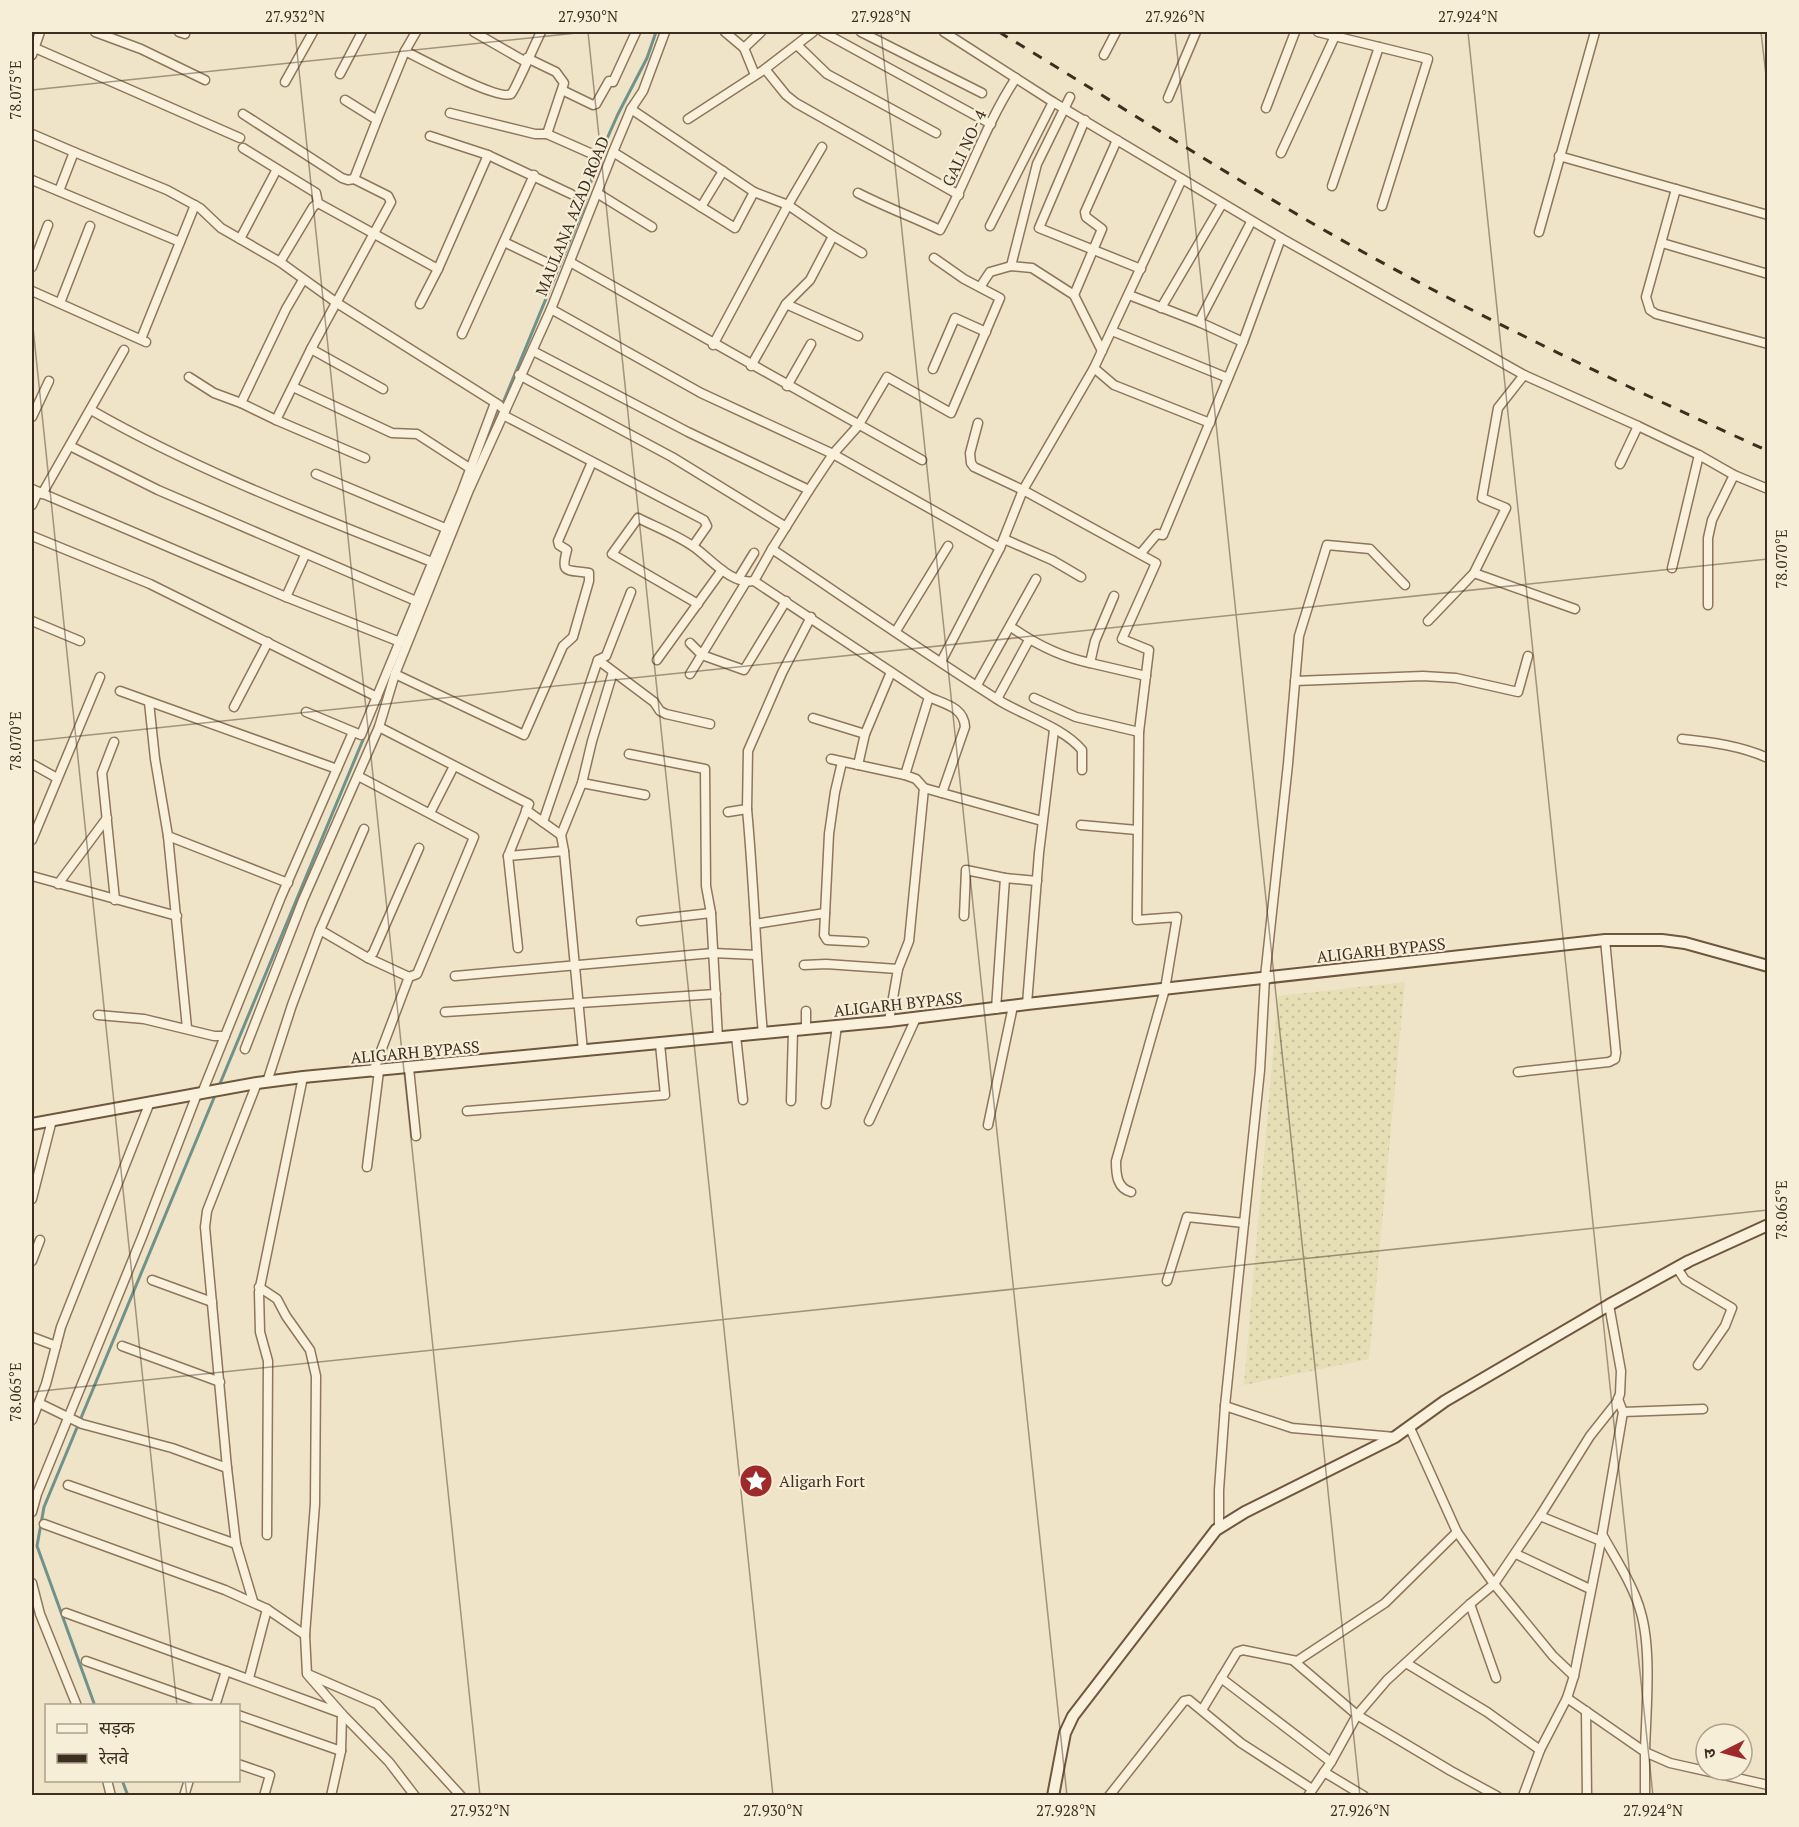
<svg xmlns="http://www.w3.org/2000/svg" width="1799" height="1827" font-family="'PT Serif','Noto Sans Devanagari',serif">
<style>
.farmland{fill:url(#farmland-dots)}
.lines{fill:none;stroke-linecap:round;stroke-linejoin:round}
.stream{stroke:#6f938a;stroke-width:3}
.street-casing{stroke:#8d765c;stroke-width:11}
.secondary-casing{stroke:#6f573f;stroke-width:14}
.street{stroke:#faf1dc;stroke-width:8}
.secondary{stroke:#faf1dc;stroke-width:10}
.rail{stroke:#3d2e20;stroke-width:3;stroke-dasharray:10 10;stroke-linecap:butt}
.ticks{fill:none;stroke:#3d2e20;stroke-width:1.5;stroke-opacity:0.45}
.labels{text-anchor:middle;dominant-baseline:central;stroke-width:4.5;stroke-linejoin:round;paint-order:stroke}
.street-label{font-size:16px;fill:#3d2e20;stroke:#f7eed8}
.poi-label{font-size:16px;fill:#3d2e20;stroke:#f7eed8;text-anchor:start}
.neatline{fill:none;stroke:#3d2e20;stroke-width:2}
.ticks-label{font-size:15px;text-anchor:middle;fill:#3d2e20}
</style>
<defs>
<pattern id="farmland-dots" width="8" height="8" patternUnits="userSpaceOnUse" patternTransform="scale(1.5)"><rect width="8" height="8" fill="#e6deb5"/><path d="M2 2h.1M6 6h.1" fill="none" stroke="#c6bf9b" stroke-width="1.8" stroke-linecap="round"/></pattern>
</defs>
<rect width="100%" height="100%" fill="#f0e4c8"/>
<polygon class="farmland" points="1405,982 1369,1359 1244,1385 1278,996"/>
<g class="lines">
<g class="stream">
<polyline points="493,427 583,209 597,161 618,114 647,58 656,32"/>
<polyline points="219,1086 365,735"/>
<polyline points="95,1706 37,1546 44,1507 216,1093"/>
<polyline points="122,1780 128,1796"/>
</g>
<g class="street-casing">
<g id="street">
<polyline points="95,32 141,49 205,80"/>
<polyline points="179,32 185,34"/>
<path d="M416 32 405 51C421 59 499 101 511 94 515 91 536 41 541 32"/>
<polyline points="474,32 526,62"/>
<polyline points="725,32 744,48 761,32"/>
<polyline points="823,32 991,124"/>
<polyline points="861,32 982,93"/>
<polyline points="944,32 1053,102 1281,238"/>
<polyline points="1318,32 1428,59 1382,206"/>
<polyline points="797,45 827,74 936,133"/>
<polyline points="35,48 240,138"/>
<polyline points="744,48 755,75"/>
<polyline points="32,55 40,32"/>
<polyline points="1104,55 1116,32"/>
<polyline points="527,58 556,72 564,83 547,134"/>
<polyline points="765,69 786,95 796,103 959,195"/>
<polyline points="340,74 362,32"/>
<polyline points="285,82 313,32"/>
<polyline points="562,90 593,105 596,104 609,81 613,82 636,32"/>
<polyline points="1168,98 1196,32"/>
<polyline points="345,100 377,120 405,51"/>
<polyline points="1266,108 1295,32"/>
<polyline points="631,109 754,192"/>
<polyline points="450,113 535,134 547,134 590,153"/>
<polyline points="243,114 342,178 348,180 354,179 388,196 391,202 311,349 276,420 365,458"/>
<polyline points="688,119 765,69 813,32"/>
<polyline points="1085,120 1039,228 1141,269"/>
<polyline points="32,134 74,152 59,191"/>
<polyline points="430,136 488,155 571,194"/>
<polyline points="243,148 316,193 318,203"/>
<polyline points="74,152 167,190 200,208 221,228 280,262 337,303 499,405 505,411 503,415 704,520 707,526 693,546"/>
<polyline points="613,152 735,228 754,192 788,205 833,236 862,253"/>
<polyline points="1281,153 1335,36"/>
<polyline points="1559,156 1768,215"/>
<polyline points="354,179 377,120"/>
<polyline points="32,180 180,242"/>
<polyline points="1332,186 1379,47"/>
<polyline points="1676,189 1646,297 1650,310 1656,314 1768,344"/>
<polyline points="597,193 652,227"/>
<path d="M858 193C885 207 913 217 940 230 967 181 985 125 1016 78"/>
<polyline points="701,207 723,171"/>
<polyline points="990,226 1053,102"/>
<polyline points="1539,232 1595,32"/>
<polyline points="240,239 277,169"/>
<polyline points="504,242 554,266"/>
<polyline points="1662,243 1768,274"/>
<polyline points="280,262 313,207 318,203 438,269"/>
<polyline points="570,262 922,460"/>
<polyline points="1011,266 1037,164 1070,97"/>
<polyline points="32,267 48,225"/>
<polyline points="980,287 990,272 1011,266 1032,268 1074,295 1102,351"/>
<polyline points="32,291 146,342"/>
<polyline points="1074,295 1102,229 1086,217 1085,212 1117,140"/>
<polyline points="1129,295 1199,322 1243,342"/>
<polyline points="60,303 90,226"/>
<polyline points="420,304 438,269 488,155"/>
<polyline points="786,304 810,280 833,236"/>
<polyline points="1161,308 1222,204"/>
<polyline points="551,309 701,393 833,454 1000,548"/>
<polyline points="1199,322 1251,222"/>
<polyline points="1112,331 1228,378"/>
<polyline points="462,334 534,175"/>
<polyline points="141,339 195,205"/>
<polyline points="713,345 788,205 822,147"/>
<polyline points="311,349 383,389"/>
<polyline points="533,351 688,432 809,490 772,549"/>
<polyline points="751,366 786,304 858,336"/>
<polyline points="1094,368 1114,385 1210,423"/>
<polyline points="933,369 955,318 986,332"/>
<polyline points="519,375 672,457 786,527"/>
<polyline points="189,377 214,393 241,403"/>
<polyline points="787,386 811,344"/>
<polyline points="293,387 392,433 417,434 471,469"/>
<path d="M91 410C199 472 317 516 432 562"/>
<polyline points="505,411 551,309 613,152 631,109 643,91 665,32"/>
<polyline points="32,417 49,381"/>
<polyline points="276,420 241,403 286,309 303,280"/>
<path d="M978 423 970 453 971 463 974 467 1023 490 1156 563 1122 639 1149 650 1139 732 1137 920 1177 917 1165 989 1116 1161C1116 1175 1117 1188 1131 1192"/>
<polyline points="70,446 158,490 416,601"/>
<polyline points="1620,464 1638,426"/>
<polyline points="316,474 445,528"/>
<polyline points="32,489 286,597 400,642"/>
<polyline points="809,490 833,454 858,426 887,377 951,413 1000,298 964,279 934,258"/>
<polyline points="42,494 124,350"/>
<polyline points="32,505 38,492"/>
<polyline points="32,536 150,584 377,697"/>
<polyline points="1004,539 1052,560 1081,577"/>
<polyline points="1141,553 1157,534 1163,535 1243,342 1281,238 1524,375 1638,426 1699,455 1734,475 1768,489"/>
<polyline points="1672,568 1699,455"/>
<polyline points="1474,573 1575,609"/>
<polyline points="738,579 754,553"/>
<path d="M754 581 772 549C848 600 923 652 1000 701 1025 716 1064 728 1082 750V770"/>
<polyline points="1114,596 1095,641 1090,663 1146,676"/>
<polyline points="286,597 305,555"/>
<path d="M698 604 612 554 638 518C656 527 677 535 694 547 711 559 731 585 754 581L929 697C944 704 964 707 965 727L942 793"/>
<polyline points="1708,605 1708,538 1712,520 1734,475"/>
<polyline points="32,621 80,641"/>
<polyline points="1428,621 1474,573 1506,508 1482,498 1498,408 1524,375"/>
<path d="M1011 627C1035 644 1061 657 1090 663"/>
<polyline points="896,631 948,546"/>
<polyline points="690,643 702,655 744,670 786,601"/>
<polyline points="598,660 654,702 660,711 666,714 710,724"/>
<polyline points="657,660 722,570"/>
<polyline points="941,662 1000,548 1023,490 1094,368 1182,179"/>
<path d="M395 674 524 735 563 646 573 637 589 581V573C567 569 560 575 567 550L559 545 558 541 592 462"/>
<polyline points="690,674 746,582"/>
<polyline points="1295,681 1423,676 1456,678 1518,692 1528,656"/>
<polyline points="977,685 1036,579"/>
<polyline points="120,691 337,769"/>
<polyline points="1034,698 1076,717 1139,732"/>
<polyline points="997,699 1029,640"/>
<polyline points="149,702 155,759 168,836 187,1028"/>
<polyline points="234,707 268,642"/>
<polyline points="306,712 361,735 462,491 495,403"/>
<polyline points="813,718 865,734"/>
<polyline points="379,727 529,804 508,856 564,851 583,1051"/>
<path d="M1682 739C1712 742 1741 746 1768 758"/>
<polyline points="114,742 102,773 115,900"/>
<polyline points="629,754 705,769 706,886 711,913 718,1038"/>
<polyline points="831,759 905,775 916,779 924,788 909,941 898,969 889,1021"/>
<polyline points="842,762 835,792 829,834 824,935 827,940 864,942"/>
<polyline points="32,764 57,778"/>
<polyline points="858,765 865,734 891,672"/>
<polyline points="905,775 929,697"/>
<polyline points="358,776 474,837 417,974 409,977 373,1072"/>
<polyline points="582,783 645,795"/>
<polyline points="924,788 1042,821"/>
<path d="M747 809C754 884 756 959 763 1034"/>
<polyline points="526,810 561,835"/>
<polyline points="728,812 747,809 748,751 782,673 811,617"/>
<polyline points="430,813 454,766"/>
<polyline points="543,822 598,660 606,656 631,592"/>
<polyline points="1081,825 1137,830"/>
<polyline points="168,836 288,883"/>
<polyline points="32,840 100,677"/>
<polyline points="564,851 561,835 582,783 592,741 613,672"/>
<polyline points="508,856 518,948"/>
<polyline points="32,876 177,916"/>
<polyline points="58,884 107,818"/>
<polyline points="964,916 966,870 1005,878 1037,881"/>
<polyline points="641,921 711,913"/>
<polyline points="755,924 825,913"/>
<polyline points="320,930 364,829"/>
<polyline points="368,958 409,977"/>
<polyline points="804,965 826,964 898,969"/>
<polyline points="455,976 713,953 756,955"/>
<polyline points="1027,1004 1039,853 1054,730"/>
<polyline points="996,1009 1005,878"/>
<polyline points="806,1011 806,1029"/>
<polyline points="445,1012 716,994"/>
<polyline points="98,1015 144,1019 214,1036 225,1036"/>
<polyline points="736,1036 743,1100"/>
<polyline points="245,1049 303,900 379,727 395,674 469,490 503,415"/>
<polyline points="409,1068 416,1136"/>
<polyline points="1518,1072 1609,1062 1615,1059 1616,1053 1605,940"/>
<polyline points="267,1082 292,1005 320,930 368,958 373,953 419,848"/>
<polyline points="202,1093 281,897 353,732"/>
<polyline points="791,1101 793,1031"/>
<polyline points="826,1104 837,1026"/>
<polyline points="467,1111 665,1095 660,1044"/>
<polyline points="869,1121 916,1018"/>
<polyline points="988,1125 1013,1006"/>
<polyline points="367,1167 379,1071"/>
<polyline points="32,1199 52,1120"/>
<polyline points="32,1261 40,1240"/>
<polyline points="1677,1268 1685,1280 1732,1308 1725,1326 1698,1365"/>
<polyline points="152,1280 212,1302"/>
<polyline points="1167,1281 1187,1217 1244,1223"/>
<polyline points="259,1287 277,1299 286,1316 310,1350 316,1376 315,1504 305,1635 307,1674 342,1714 389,1762 415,1796"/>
<polyline points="32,1337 56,1346"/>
<polyline points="122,1346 220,1382"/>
<polyline points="39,1403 82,1424 172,1448 227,1468 236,1544 68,1485"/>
<polyline points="1225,1406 1292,1428 1395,1437"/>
<polyline points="1623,1412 1703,1409"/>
<polyline points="32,1420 46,1384 61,1327 150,1102"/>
<polyline points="1410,1428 1457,1532 1494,1584 1553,1656 1574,1676"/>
<polyline points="227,1468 205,1227 207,1211 257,1083"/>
<polyline points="32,1512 37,1494 142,1237 197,1094"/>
<polyline points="1540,1516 1601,1541"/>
<polyline points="44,1524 225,1590 267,1609 249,1678"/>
<polyline points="1219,1528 1219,1490 1225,1406 1260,1070 1265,977 1288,764 1299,636 1327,545 1370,549 1405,585"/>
<path d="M1602 1534C1616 1560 1634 1586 1641 1613 1652 1651 1646 1712 1645 1752L1670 1763 1768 1785"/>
<polyline points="267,1535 268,1361 260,1332 259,1292 303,1077"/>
<polyline points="236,1544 253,1601"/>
<polyline points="1516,1554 1590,1589"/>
<polyline points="32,1583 40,1614 77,1706"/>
<polyline points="1470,1604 1496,1678"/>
<polyline points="267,1609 305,1635"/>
<polyline points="66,1613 226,1671 215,1706"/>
<polyline points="86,1661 213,1706"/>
<polyline points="1295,1662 1357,1715 1451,1771 1497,1796"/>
<polyline points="1406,1663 1487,1712 1540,1750"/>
<polyline points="226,1671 338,1712"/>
<polyline points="310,1675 377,1704 461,1796"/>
<polyline points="1221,1678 1331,1762"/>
<polyline points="1567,1698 1645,1752 1645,1796"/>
<polyline points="1202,1710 1237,1652 1243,1650 1297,1661 1385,1603 1457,1532"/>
<polyline points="1586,1711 1587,1796"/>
<polyline points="238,1715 341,1751"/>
<polyline points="238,1764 270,1775 264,1796"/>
<polyline points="1324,1772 1364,1796"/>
<polyline points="107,1780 111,1796"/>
<polyline points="184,1796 189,1780"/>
<polyline points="331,1796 341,1751 342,1714"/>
<polyline points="1109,1796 1184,1701 1189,1700 1241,1743 1312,1789"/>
<polyline points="1308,1796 1331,1762 1357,1715 1387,1680 1470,1604 1494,1584 1540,1516 1590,1436 1617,1402 1620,1394 1621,1371 1609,1305"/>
<polyline points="1523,1796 1540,1750 1567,1698 1574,1676 1601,1541 1623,1412 1618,1399"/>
</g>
</g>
<g class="secondary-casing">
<g id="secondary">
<polyline points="32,1124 257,1083 303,1077 889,1021 1027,1004 1605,940 1662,940 1685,943 1768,966"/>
<polyline points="1053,1796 1065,1733 1073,1716 1216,1530 1245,1512 1395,1437 1445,1401 1609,1305 1689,1261 1768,1225"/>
</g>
</g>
<use href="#street" class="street"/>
<use href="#secondary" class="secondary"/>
<path class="rail" d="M999 32C1123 107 1245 187 1372 257 1501 328 1634 390 1768 451"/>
</g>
<path class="ticks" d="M295 32 480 1796M588 32 773 1796M881 32 1067 1796M1175 32 1360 1796M1468 32 1653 1796M1761 32 1768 93M32 90 586 32M32 318 177 1706M32 741 1768 559M32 1392 1768 1210M185 1780 187 1796"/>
<defs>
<g id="sight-disc" transform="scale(1.725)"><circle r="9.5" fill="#9e2a2b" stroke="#f7eed8"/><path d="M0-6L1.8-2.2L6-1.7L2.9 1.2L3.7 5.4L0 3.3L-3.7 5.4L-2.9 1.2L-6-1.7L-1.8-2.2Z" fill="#fff"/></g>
</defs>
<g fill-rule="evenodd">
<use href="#sight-disc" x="756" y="1481"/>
</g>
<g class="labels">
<g class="street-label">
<text transform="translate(964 148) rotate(-65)">GALI NO- 4</text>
<text transform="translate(572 216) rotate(-68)">MAULANA AZAD ROAD</text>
<text transform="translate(1381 950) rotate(-6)">ALIGARH BYPASS</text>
<text transform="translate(898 1004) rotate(-6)">ALIGARH BYPASS</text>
<text transform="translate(415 1052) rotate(-5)">ALIGARH BYPASS</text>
</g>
<g class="poi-label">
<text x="779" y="1481">Aligarh Fort</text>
</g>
</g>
<rect width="1799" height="1827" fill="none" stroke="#f7eed8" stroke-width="66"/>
<rect x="45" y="1704" width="195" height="78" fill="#f7eed8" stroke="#ada18e" stroke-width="1.5"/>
<rect x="57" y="1724" width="30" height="9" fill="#faf1dc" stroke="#ada18e" stroke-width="1.5"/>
<text x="99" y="1734" font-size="18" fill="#3d2e20">सड़क</text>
<rect x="57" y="1754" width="30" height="9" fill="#3d2e20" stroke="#ada18e" stroke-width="1.5"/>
<text x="99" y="1764" font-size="18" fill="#3d2e20">रेलवे</text>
<g transform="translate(1724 1752) rotate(264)"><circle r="28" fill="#f7eed8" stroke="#ada18e" stroke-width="1.5"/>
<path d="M0-4.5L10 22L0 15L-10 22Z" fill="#9e2a2b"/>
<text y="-9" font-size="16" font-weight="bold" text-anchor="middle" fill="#3d2e20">उ</text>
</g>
<rect x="33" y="33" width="1733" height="1761" class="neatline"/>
<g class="ticks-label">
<text x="295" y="22">27.932°N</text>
<text x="588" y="22">27.930°N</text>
<text x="881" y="22">27.928°N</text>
<text x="1175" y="22">27.926°N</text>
<text x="1468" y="22">27.924°N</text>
<text transform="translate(16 90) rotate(-90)" y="5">78.075°E</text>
<text transform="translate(1782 559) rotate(-90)" y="5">78.070°E</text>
<text transform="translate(16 741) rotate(-90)" y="5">78.070°E</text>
<text transform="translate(1782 1210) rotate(-90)" y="5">78.065°E</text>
<text transform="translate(16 1392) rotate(-90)" y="5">78.065°E</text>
<text x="480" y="1816">27.932°N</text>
<text x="773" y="1816">27.930°N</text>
<text x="1066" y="1816">27.928°N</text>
<text x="1360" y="1816">27.926°N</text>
<text x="1653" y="1816">27.924°N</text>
</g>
</svg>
